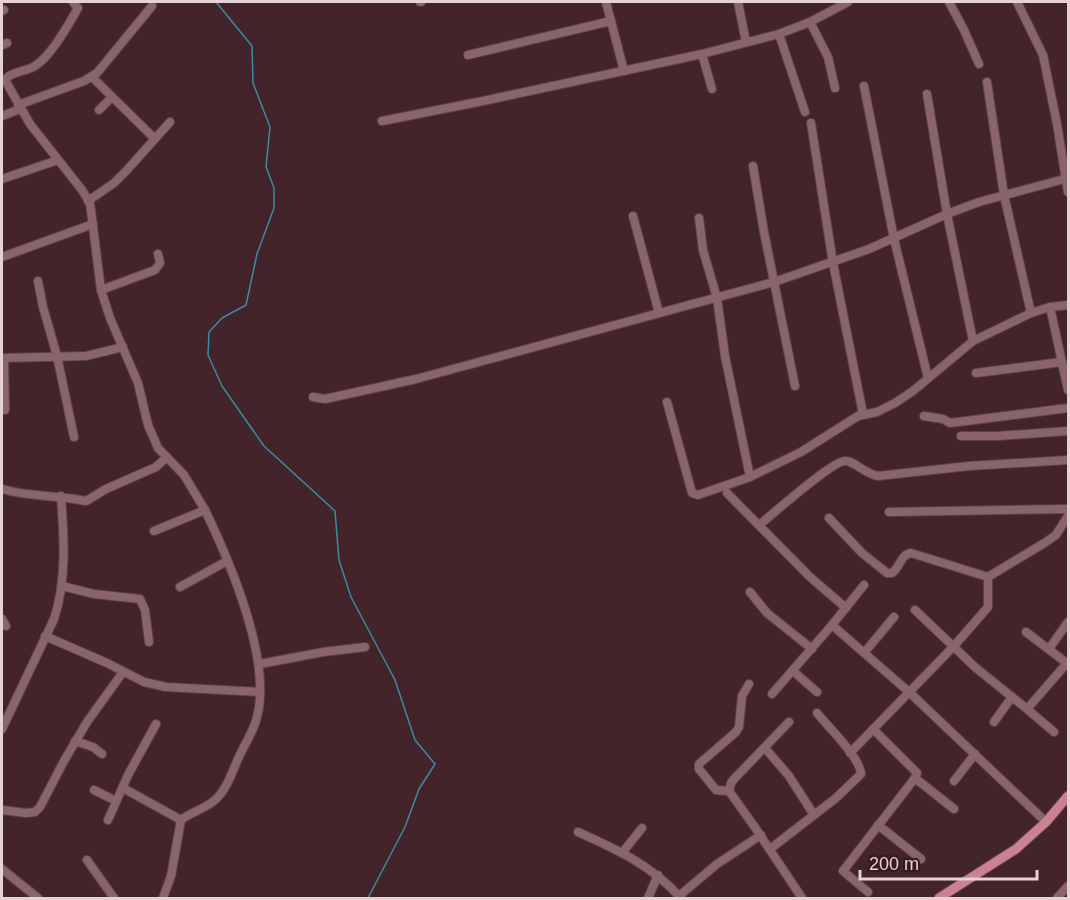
<svg xmlns="http://www.w3.org/2000/svg" width="1070" height="900" font-family="Arial,sans-serif">
<style>
.lines{fill:none;stroke-linecap:round;stroke-linejoin:round}
.stream{stroke:#3c8ba4;stroke-width:1.5}
.minor-casing{stroke:#5d4349;stroke-width:10}
.major-casing{stroke:#5d4349;stroke-width:11}
.minor{stroke:#89656b;stroke-width:8}
.major{stroke:#cc8190;stroke-width:9}
</style>
<rect width="100%" height="100%" fill="#42242a"/>
<g class="lines">
<polyline class="stream" points="216,2 252,46 253,83 270,127 266,167 274,188 274,208 257,254 246,305 222,318 209,332 208,355 222,386 264,446 335,511 339,560 351,597 395,680 415,740 435,764 419,789 405,827 368,898"/>
<g class="minor-casing">
<g id="minor">
<path d="M73 2 78 8C68 25 52 55 35 66 26 72 11 71 5 80L30 124 82 190 90 203 101 290 110 318 138 383 148 425 158 448 184 475 205 510"/>
<polyline points="420,2 421,2"/>
<polyline points="606,2 624,71"/>
<polyline points="738,2 746,42"/>
<polyline points="949,2 964,30 979,64"/>
<polyline points="1017,2 1043,55 1057,124 1068,192"/>
<polyline points="2,11 4,10"/>
<polyline points="810,22 828,57 835,88"/>
<polyline points="779,34 805,112"/>
<polyline points="2,45 7,43"/>
<polyline points="468,55 611,21"/>
<polyline points="92,77 154,138"/>
<polyline points="987,82 1004,195 1031,313"/>
<polyline points="864,86 894,239 928,378"/>
<polyline points="712,89 702,54 779,34 810,22 848,2"/>
<polyline points="927,94 947,214 973,341"/>
<polyline points="18,105 84,81 97,73 152,6"/>
<polyline points="99,110 112,97"/>
<polyline points="2,116 20,109"/>
<polyline points="382,121 483,101 702,54"/>
<polyline points="811,123 833,263 863,414"/>
<polyline points="753,166 764,232 795,386"/>
<polyline points="2,179 58,160"/>
<polyline points="88,201 114,183 126,171 170,122"/>
<polyline points="633,216 659,313"/>
<polyline points="699,218 703,250 717,298 725,356 750,477"/>
<polyline points="2,257 93,224"/>
<polyline points="38,281 43,307 57,356 74,437"/>
<polyline points="101,290 155,270 160,263 158,254"/>
<polyline points="1050,307 1068,390"/>
<polyline points="2,358 86,356 123,347"/>
<polyline points="4,358 5,410"/>
<polyline points="976,373 1062,362"/>
<polyline points="313,397 325,399 416,379 774,282 869,249 947,214 979,202 1068,178"/>
<polyline points="667,402 692,493 698,495 750,477 801,452 858,416 877,412 895,403 913,391 973,341 1031,313 1050,307 1068,305"/>
<polyline points="924,416 943,419 950,423 1068,408"/>
<polyline points="961,436 998,436 1068,431"/>
<path d="M2 489C29 497 58 495 86 501L106 489 156 467 166 458"/>
<polyline points="727,493 810,577 846,608"/>
<polyline points="889,512 1068,509"/>
<path d="M829 518 862 553 887 573H892C900 568 900 555 911 553L988 577"/>
<path d="M759 525C773 514 832 461 845 461 853 460 865 474 878 476L969 466 1068 460"/>
<path d="M154 531 205 510C230 562 272 660 257 717 254 731 244 745 238 759 232 772 227 789 216 799 206 809 192 811 181 820L171 876 163 898"/>
<polyline points="988,577 1046,542 1056,535 1068,516"/>
<polyline points="62,586 94,594 140,599 145,610 149,642"/>
<polyline points="180,587 227,561"/>
<polyline points="750,592 767,613 812,649"/>
<polyline points="915,610 976,668 1027,709 1067,663"/>
<polyline points="2,619 6,626"/>
<polyline points="832,625 909,692 1046,822"/>
<polyline points="1026,632 1068,664"/>
<polyline points="45,636 107,663 144,682 166,687 260,692"/>
<polyline points="1049,649 1068,622"/>
<polyline points="864,653 894,617"/>
<polyline points="260,664 323,652 365,647"/>
<polyline points="793,671 817,692"/>
<polyline points="772,694 832,625 864,585"/>
<polyline points="1027,709 1054,732"/>
<polyline points="994,722 1012,697"/>
<path d="M2 729 54 619C67 580 64 537 61 496"/>
<polyline points="75,741 93,747 102,754"/>
<polyline points="765,748 789,776 814,815"/>
<polyline points="850,753 954,646 988,607 988,577"/>
<polyline points="915,778 954,809"/>
<polyline points="954,781 975,754"/>
<polyline points="123,788 181,820"/>
<polyline points="94,790 116,801"/>
<polyline points="729,791 716,790 699,769 699,764 736,732 739,727 742,696 749,684"/>
<polyline points="729,791 754,826 802,898"/>
<polyline points="729,791 731,783 734,779 789,722"/>
<polyline points="2,810 26,813 35,812 40,807 64,761 87,722 123,672"/>
<polyline points="108,820 128,775 156,724"/>
<polyline points="878,825 921,859"/>
<path d="M578 832C618 850 651 865 681 898"/>
<path d="M770 849 836 798 861 774C860 757 828 727 817 713"/>
<polyline points="622,853 642,828"/>
<polyline points="87,860 114,898"/>
<polyline points="2,869 38,898"/>
<polyline points="868,892 843,871 915,778 917,773 873,729"/>
<polyline points="679,896 717,864 761,835"/>
<polyline points="648,898 658,875"/>
<polyline points="1057,898 1068,886"/>
</g>
</g>
<g class="major-casing">
<polyline id="major" points="939,898 1016,849 1046,822 1068,796"/>
</g>
<use href="#minor" class="minor"/>
<use href="#major" class="major"/>
</g>
<rect width="1070" height="900" fill="none" stroke="#e6d1d4" stroke-width="6"/>
<path d="M860 870v9h177v-9" fill="none" stroke="#e6d1d4" stroke-width="3"/>
<text x="869" y="870" font-size="18" fill="#e6d1d4" stroke="#371a20" stroke-width="4.5" paint-order="stroke">200 m</text>
</svg>
